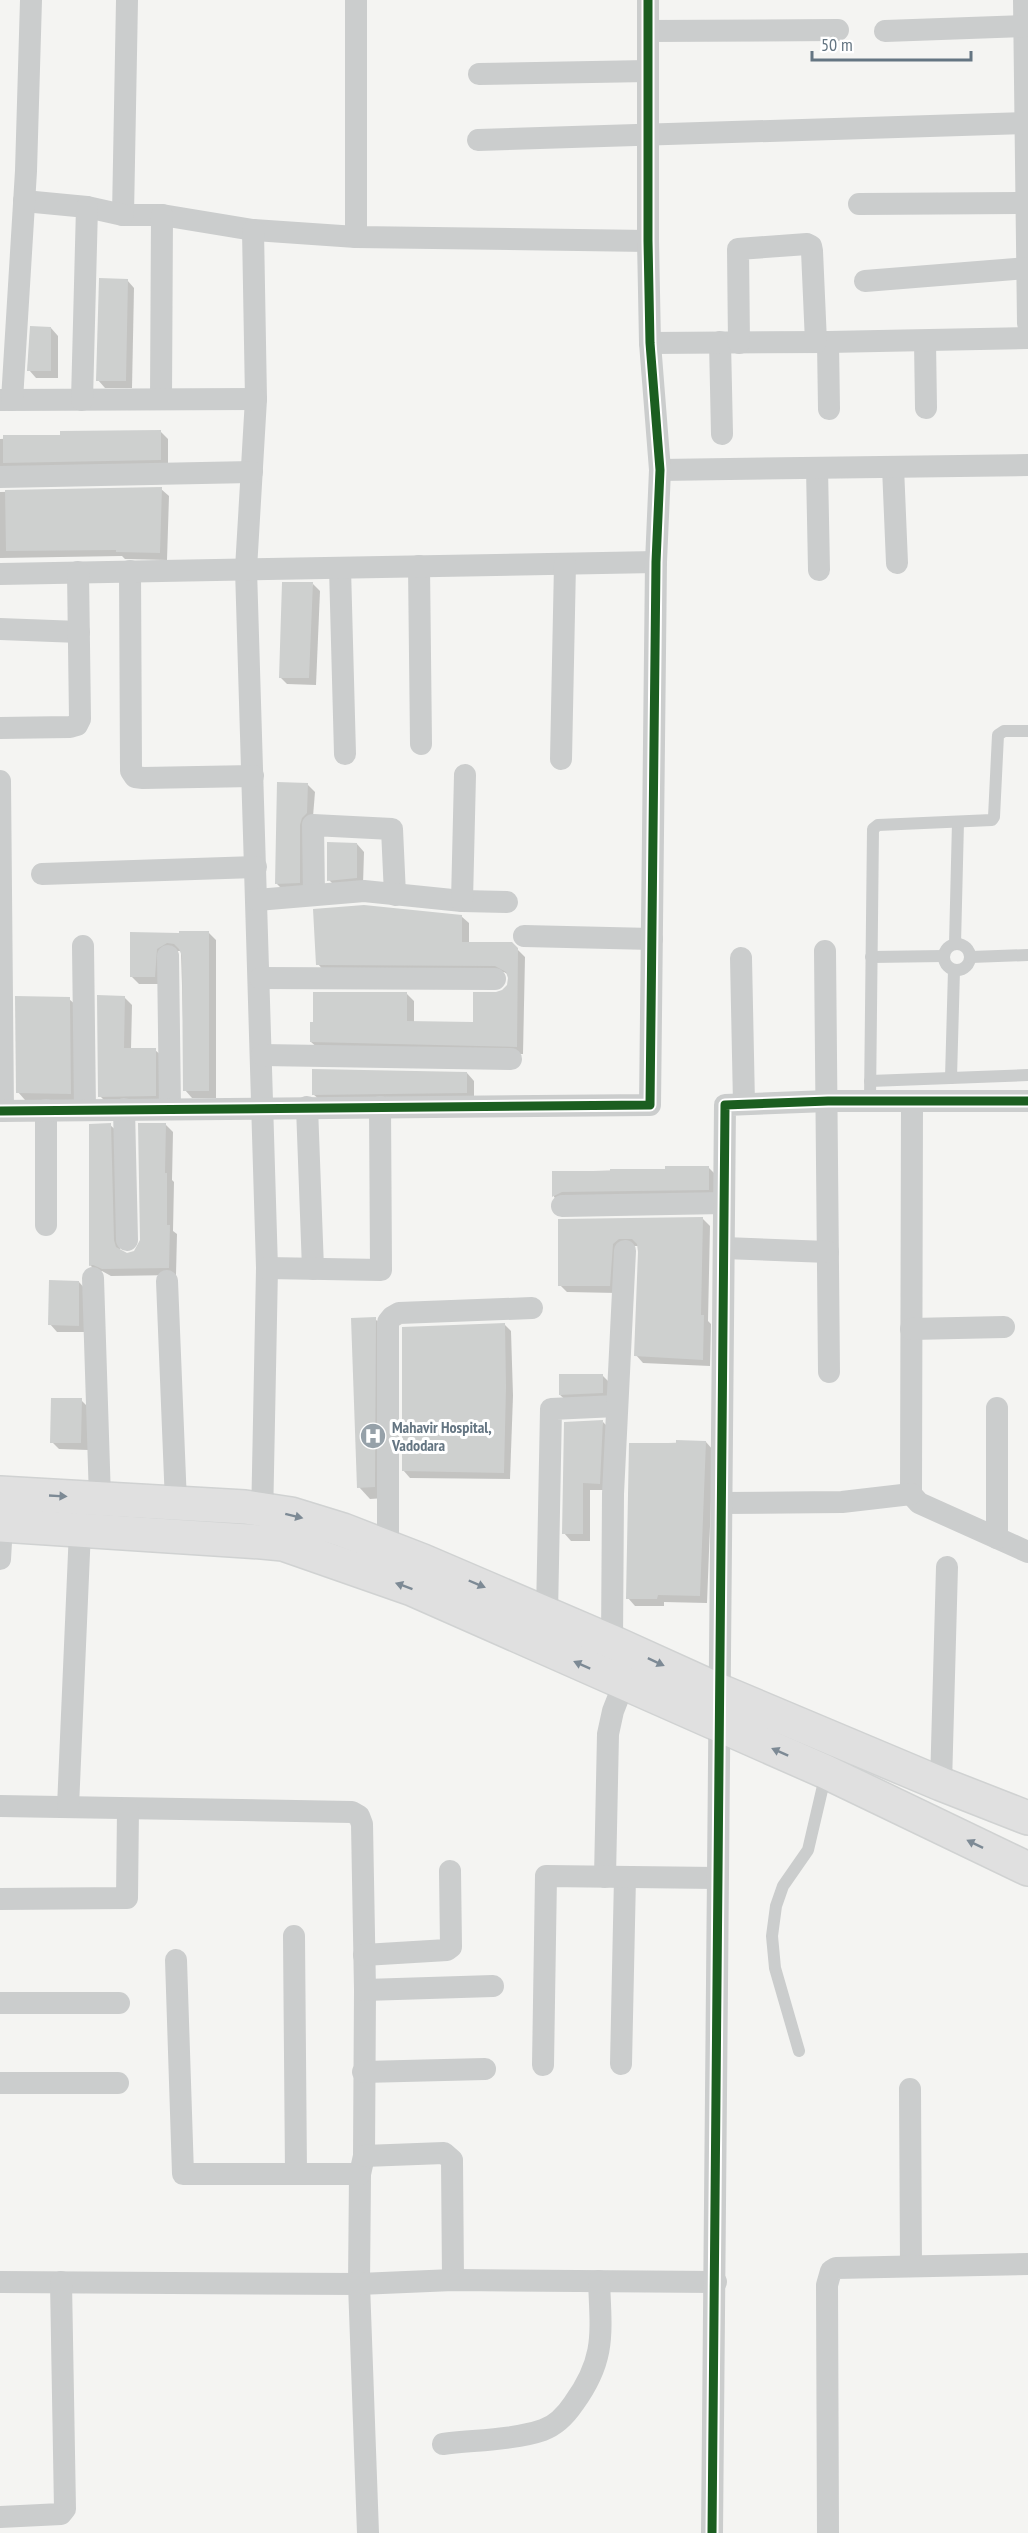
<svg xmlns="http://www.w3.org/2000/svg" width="1028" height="2533" font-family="'PT Sans Narrow',sans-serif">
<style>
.shadow{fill:#0003}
.building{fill:#ced0cf}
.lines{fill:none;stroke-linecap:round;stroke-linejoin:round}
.secondary-casing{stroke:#d0d2d2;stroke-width:36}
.lane{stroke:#cbcdcd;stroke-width:12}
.street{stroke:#cbcdcd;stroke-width:22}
.secondary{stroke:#e0e0e0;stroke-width:33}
.cycleway-casing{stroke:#fff;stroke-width:13}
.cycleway{stroke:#1b5e20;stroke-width:9}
.oneway{fill:#7d8a95}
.labels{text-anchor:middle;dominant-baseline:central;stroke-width:6;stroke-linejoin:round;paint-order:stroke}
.poi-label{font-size:16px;font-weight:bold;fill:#647582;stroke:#fff;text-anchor:start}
</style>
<rect width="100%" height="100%" fill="#f4f4f2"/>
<g class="shadow">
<polygon points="127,280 134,288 132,388 105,388 98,380"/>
<polygon points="51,328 58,336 58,378 36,378 29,370"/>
<polygon points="161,432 168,439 168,467 0,473 0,439"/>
<polygon points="161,489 169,496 167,560 125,559 122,556 0,558 0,492"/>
<polygon points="313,584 320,591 316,685 287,684 280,677"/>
<polygon points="307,784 315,792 307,890 284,891 277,884"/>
<polygon points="357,844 364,852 363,885 336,887 329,880"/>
<polygon points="461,916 469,923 469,944 512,944 525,957 523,1054 319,1049 311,1042 407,994 414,1001 414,1022 475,1023 508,987 509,975 504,972 325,972 318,964"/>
<polygon points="209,933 216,940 216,1098 192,1098 185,1090 181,951 169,951 162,984 139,984 131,976 132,934"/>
<polygon points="124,997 132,1005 131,1049 155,1050 163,1057 163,1103 107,1103 100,1096"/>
<polygon points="69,999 77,1006 78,1101 25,1100 18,1092"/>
<polygon points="467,1073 474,1081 474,1100 321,1101 313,1094"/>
<polygon points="165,1124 173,1132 172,1180 174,1182 173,1231 177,1234 176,1275 111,1276 102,1271 97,1272 90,1265 110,1125 118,1132 120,1250 123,1254 134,1253 140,1248"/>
<polygon points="709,1168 716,1175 716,1197 561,1204 554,1197 554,1172"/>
<polygon points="702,1218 710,1226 708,1321 711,1324 710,1366 643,1363 636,1355 639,1246 627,1246 617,1293 567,1292 560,1285 560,1220"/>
<polygon points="79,1282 86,1290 86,1332 57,1332 50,1324"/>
<polygon points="375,1319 387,1330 385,1498 370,1499 359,1487"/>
<polygon points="504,1324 511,1331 513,1396 510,1479 410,1478 403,1470"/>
<polygon points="603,1376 610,1383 610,1400 568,1402 560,1395"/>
<polygon points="81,1400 88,1407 88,1450 59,1449 52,1442"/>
<polygon points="603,1422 610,1429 607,1490 590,1490 590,1541 571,1541 564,1533"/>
<polygon points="706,1442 713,1450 707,1603 664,1602 664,1606 635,1606 628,1598 630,1444"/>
</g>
<g class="building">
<polygon points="99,278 128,279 126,381 96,381"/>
<polygon points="30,326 51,327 51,371 27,371"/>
<polygon points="161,430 161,460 3,463 3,435 60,435 60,431"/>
<polygon points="162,487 160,553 116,552 116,550 6,551 5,490"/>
<polygon points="282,582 313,582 309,678 279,678"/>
<polygon points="277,782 308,783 307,813 302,818 300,825 300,883 275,884"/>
<polygon points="327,842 357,843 357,878 327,881"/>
<polygon points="364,905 462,915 462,942 512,942 518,948 517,1047 310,1042 310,1022 313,1022 313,992 407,992 407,1021 473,1022 473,992 496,992 502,990 507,985 508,978 506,972 495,966 316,965 313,909"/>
<polygon points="179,931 209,931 209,1091 183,1091 182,956 179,949 174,944 167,943 157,949 155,977 130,977 130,932 179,933"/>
<polygon points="97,995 125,996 124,1048 156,1048 156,1096 98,1097"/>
<polygon points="15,996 70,997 71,1094 16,1093"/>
<polygon points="312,1069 467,1072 467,1093 312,1095"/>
<polygon points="111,1123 114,1240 116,1247 127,1253 134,1251 140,1240 138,1123 166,1123 165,1173 167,1173 167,1225 170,1225 169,1268 102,1269 93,1265 89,1266 89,1124"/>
<polygon points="665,1166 709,1166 709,1190 562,1192 552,1197 552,1171 610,1171 610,1169 665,1169"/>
<polygon points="703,1217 701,1315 704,1315 703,1360 634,1356 638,1252 637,1244 632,1239 619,1239 613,1244 610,1286 558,1286 558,1219"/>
<polygon points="49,1280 79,1281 79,1326 48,1325"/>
<polygon points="376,1317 375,1487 357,1488 351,1318"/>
<polygon points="505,1323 506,1387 504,1473 402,1471 402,1327"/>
<polygon points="559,1374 603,1374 603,1393 559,1395"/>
<polygon points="51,1398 82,1398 81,1443 50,1443"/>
<polygon points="603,1420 600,1484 583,1483 583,1534 562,1534 564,1422"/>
<polygon points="676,1440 706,1441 700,1596 658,1595 657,1599 626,1599 629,1443 676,1443"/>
</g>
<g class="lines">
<g class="secondary-casing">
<g id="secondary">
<polyline points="0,1493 245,1507 291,1514 343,1530 423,1561 612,1642 720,1691 941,1784 1028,1818"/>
<polyline points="0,1525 262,1542 283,1544 412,1589 826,1772 1028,1869"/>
</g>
</g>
<g class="lane">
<circle cx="957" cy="957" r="13"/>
<polyline points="955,944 958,822"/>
<polyline points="871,957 944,956"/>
<polyline points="971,957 1028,955"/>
<polyline points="951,1078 954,970"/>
<polyline points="870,1081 1028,1075"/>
<polyline points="870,1101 873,829 878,825 992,820 994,817 998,735 1004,731 1028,731"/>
<polyline points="799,2051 775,1968 772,1936 776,1906 783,1886 808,1850 826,1773"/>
</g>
<g class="street">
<polyline points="127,0 123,215 162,215 253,230 356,237 648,241"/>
<polyline points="1024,0 1028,323"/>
<polyline points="648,31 838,30"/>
<polyline points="885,31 1024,26"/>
<polyline points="479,74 648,71"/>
<polyline points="478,140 1025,123"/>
<polyline points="24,201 87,207 123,215"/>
<polyline points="859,204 1027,203"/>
<polyline points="253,230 256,399 246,569 267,1268 262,1522"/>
<polyline points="356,237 356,0"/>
<polyline points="865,281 1028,268"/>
<polyline points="925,341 926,408"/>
<polyline points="720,342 722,434"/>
<polyline points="828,342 829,409"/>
<polyline points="650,343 828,342 1028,338"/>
<polyline points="739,343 738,249 807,244 811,246 812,251 816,342"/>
<polyline points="161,399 162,215"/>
<polyline points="0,400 256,399"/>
<polyline points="12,400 26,171 31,0"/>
<polyline points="82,400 87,207"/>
<polyline points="893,467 897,563"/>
<polyline points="817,468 819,570"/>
<polyline points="660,470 1028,465"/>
<polyline points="0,477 252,472"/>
<polyline points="419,566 421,744"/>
<polyline points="340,568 345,754"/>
<polyline points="130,571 131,771 135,777 143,778 253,776"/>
<polyline points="0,574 656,562"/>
<polyline points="0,629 79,632"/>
<polyline points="0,728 70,727 77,725 80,719 78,572"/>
<polyline points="561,759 565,564"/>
<polyline points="0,781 3,1111"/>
<polyline points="42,874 256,867"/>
<polyline points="314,895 313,825 392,829 395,895"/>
<polyline points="257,900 364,891 462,901 507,902"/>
<polyline points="462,901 465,775"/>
<polyline points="524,936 652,939"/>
<polyline points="83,946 85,1110"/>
<polyline points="825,951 829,1372"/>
<polyline points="168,956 170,1108"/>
<polyline points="741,958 744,1104"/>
<polyline points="260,978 495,979"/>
<polyline points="262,1055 511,1059"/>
<polyline points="912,1102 911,1494 919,1503 1028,1552"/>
<polyline points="307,1107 313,1269"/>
<polyline points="124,1109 127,1240"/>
<polyline points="46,1110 46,1225"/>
<polyline points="0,1111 650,1105 656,562 660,470 650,343 648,241 648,0"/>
<polyline points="562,1206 724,1203"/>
<polyline points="724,1248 828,1252"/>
<polyline points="267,1268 381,1270 380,1107"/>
<polyline points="93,1278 100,1499"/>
<polyline points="167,1281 176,1503"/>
<polyline points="911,1329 1004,1327"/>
<polyline points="722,1503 842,1502 911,1494"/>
<polyline points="997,1538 997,1408"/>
<polyline points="388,1548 388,1322 392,1317 399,1313 532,1308"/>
<polyline points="0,1559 2,1525"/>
<polyline points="547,1614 551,1409 617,1406"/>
<polyline points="612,1642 613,1494 625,1251"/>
<polyline points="941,1784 947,1567"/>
<polyline points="0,1806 352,1812 359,1816 362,1824 365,1990 364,2156 360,2174 359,2284 368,2533"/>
<polyline points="68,1807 80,1530"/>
<polyline points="605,1877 608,1734 613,1711 624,1683"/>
<polyline points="0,1899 127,1898 128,1809"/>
<polyline points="294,1936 296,2174"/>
<polyline points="364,1955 447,1950 451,1947 450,1871"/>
<polyline points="176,1960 183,2174 360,2174"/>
<polyline points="365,1990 493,1986"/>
<polyline points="0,2003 119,2003"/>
<polyline points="621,2064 625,1877"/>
<polyline points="543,2065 546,1876 717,1878"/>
<polyline points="363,2072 485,2069"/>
<polyline points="0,2083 118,2083"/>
<polyline points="910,2089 911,2266"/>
<polyline points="364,2156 444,2153 452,2160 453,2280"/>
<polyline points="0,2282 359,2284 453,2280 716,2282"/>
<path d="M443 2444C474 2440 514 2440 543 2430 557 2425 566 2415 574 2403 606 2359 601 2333 599 2281"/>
<polyline points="0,2517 61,2514 65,2509 61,2282"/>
<polyline points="712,2533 725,1105 828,1101 1028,1101"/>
<polyline points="828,2533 827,2285 831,2271 836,2268 1028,2264"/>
</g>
<use href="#secondary" class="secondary"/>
<g class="cycleway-casing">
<g id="cycleway">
<polyline points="0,1111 650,1105 656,562 660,470 650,343 648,241 648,0"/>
<polyline points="712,2533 725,1105 828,1101 1028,1101"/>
</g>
</g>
<use href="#cycleway" class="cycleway"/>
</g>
<defs><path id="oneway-solid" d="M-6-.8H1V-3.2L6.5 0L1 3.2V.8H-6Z" transform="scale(1.5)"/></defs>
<g class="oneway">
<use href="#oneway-solid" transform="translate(58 1496) rotate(3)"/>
<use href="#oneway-solid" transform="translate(294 1516) rotate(14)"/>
<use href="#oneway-solid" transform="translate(477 1584) rotate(23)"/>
<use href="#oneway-solid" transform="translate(404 1586) rotate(-160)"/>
<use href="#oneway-solid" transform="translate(656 1662) rotate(25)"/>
<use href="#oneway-solid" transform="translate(582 1665) rotate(-156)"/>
<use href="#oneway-solid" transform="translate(780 1752) rotate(-156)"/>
<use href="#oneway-solid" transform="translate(975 1844) rotate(-154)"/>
</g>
<defs>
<g id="hospital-disc" transform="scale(1.35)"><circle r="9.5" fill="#96a1a9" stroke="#fff"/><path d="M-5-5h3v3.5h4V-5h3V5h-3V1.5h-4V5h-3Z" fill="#fff"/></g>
</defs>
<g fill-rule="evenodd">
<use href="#hospital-disc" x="373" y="1436"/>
</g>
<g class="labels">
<g class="poi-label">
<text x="392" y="1427">Mahavir Hospital,<tspan x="392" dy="18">Vadodara</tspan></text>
</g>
</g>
<path d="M812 51v9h159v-9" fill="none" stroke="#647582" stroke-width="3"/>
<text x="821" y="51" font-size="18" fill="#647582" stroke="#ffffff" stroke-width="4.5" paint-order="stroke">50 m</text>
</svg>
